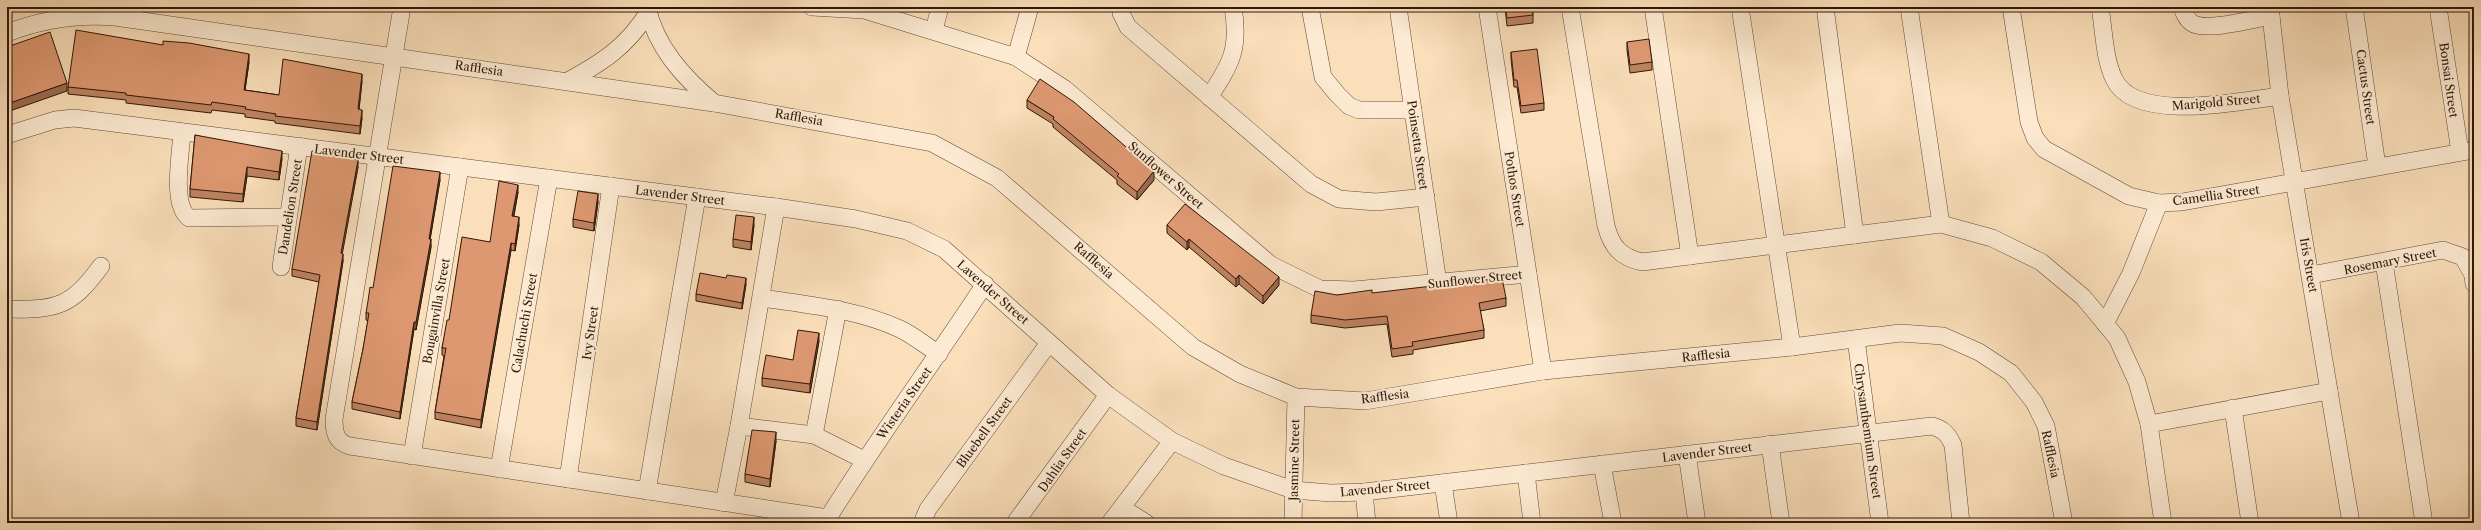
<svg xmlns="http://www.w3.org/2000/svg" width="2481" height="530" font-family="'Libre Caslon Text',serif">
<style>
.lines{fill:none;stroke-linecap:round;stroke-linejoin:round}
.street-casing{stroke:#624936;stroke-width:18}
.street{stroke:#fcead2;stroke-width:17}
.wall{fill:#be8361;stroke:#2f170a}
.shaded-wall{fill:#9b6a4f;stroke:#2f170a}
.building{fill:#dd9871;stroke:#2f170a}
.labels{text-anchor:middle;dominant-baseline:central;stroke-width:4;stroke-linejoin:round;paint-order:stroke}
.street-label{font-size:12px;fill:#2f170a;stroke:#fcead2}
</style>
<rect width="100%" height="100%" fill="#fadfba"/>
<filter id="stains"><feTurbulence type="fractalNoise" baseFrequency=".005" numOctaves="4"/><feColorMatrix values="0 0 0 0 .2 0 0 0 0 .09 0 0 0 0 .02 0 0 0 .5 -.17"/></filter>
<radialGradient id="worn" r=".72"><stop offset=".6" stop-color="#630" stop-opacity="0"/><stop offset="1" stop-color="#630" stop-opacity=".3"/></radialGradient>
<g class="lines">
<g class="street-casing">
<g id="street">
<path d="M402 7 334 419C334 433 336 442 350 446L828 518"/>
<path d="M647 7C656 47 683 77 714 103"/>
<polyline points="812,7 864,10 1016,57 1065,89 1271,265 1320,289 1354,290 1528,274"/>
<polyline points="1122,7 1121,13 1128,27 1311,184 1339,199 1376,202 1426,197"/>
<polyline points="1310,7 1323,77 1337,94 1349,106 1359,110 1413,110"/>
<polyline points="1398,7 1438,283"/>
<polyline points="1487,7 1543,371"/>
<path d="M1570 7 1606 226C1612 247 1620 257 1642 262L1941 224 1992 238 2041 262 2083 297 2117 338 2137 382 2149 424 2163 523"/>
<polyline points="1653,7 1690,256"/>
<polyline points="1740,7 1792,347"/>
<polyline points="1825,7 1855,235"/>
<polyline points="1909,7 1941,224"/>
<polyline points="2011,7 2029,122 2035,138 2044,149 2129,196 2159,203 2182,202 2474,150"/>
<path d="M2100 7C2104 30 2104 58 2114 79 2135 124 2241 101 2280 96"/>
<path d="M2182 7C2184 13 2186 19 2192 23 2205 32 2254 19 2271 16"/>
<polyline points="2270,7 2280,96 2351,523"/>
<polyline points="2354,7 2377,166"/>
<polyline points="2438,7 2460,152"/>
<polyline points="934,30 940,7"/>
<path d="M7 33C43 19 77 14 115 17L714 103 932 143 997 178 1193 347 1240 374 1296 397 1365 401 1543 371 1792 347 1900 333 1943 336 1979 352 2011 373 2034 402 2046 426 2064 523"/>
<polyline points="1016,57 1030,7"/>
<path d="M568 81C603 62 626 47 648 13"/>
<path d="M1209 97C1231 64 1240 49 1233 7"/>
<path d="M182 132C181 153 171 204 189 218L288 217"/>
<path d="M7 135 55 120 74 118 776 207 856 219 907 231 944 249 1108 395 1172 441 1224 466 1293 490 1331 493 1364 492 1932 426C1943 429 1948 434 1953 445L1961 523"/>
<polyline points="2384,262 2424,523"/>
<polyline points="281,267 299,146"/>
<polyline points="2311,275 2443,250 2463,257 2473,275 2474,284"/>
<path d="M762 298C808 305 857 309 900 329 913 335 926 346 939 354"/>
<path d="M7 309C57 310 71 307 101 266"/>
<polyline points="2105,324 2131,273 2159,203"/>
<polyline points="1856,339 1880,523"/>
<polyline points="2233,408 2250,523"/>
<polyline points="2149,424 2329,391"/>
<polyline points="739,426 814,435 864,460"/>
<polyline points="814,435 838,309"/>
<polyline points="1770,444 1781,523"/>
<polyline points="1687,454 1697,523"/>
<polyline points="412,456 460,167"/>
<polyline points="1602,464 1613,523"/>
<polyline points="499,469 549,178"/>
<polyline points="1526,473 1532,523"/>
<polyline points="568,479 611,186"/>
<polyline points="1443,483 1449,523"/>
<polyline points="647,491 697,197"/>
<polyline points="1364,492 1367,523"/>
<polyline points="724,503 739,426 776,207"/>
<polyline points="1122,508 1146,523"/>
<path d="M828 523V518C878 438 933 363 985 284"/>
<polyline points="922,523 928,509 1049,343"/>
<polyline points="1015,523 1108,395"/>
<polyline points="1110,523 1172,441"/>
<polyline points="1293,523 1296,397"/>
</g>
</g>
<use href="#street" class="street"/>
</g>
<g class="wall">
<polygon points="1505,7 1532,7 1533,15 1533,23 1507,26"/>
<polygon points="1627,42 1652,62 1652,70 1630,73 1627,50"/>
<polygon points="1511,52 1544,103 1544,110 1521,113 1517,87 1514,87 1511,59"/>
<polygon points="249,62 245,90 279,95 362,81 359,110 362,118 360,134 275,123 275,121 245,117 245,114 212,110 211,113 126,103 126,100 68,94 68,87"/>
<polygon points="1027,100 1154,180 1137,200 1117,184 1117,180 1053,127 1053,124 1027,108"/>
<polygon points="195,135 282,159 279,180 247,176 243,202 190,197 190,189"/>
<polygon points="358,167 342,253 343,261 317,430 296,426 296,418 319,282 292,276 292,269"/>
<polygon points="440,180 430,239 431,247 416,330 414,329 400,419 352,409 352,402 363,349 368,321 366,320 366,313"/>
<polygon points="518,192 514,216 519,225 515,251 511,250 481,428 435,419 435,412 444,356 442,355 442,348 449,320 490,242"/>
<polygon points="598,202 594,231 573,227 573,219"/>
<polygon points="754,225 751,250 733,247 733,239"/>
<polygon points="1167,225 1279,285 1263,304 1239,284 1236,287 1189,247 1187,250 1167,233"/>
<polygon points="746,284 742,309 696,301 696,294"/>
<polygon points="1337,295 1506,298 1506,306 1480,311 1484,330 1484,338 1413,350 1413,354 1392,357 1387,324 1345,328 1311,323 1311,315"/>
<polygon points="819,341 810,393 762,386 762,378 793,360"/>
<polygon points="776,441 770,487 745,482 745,474"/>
</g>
<g class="shaded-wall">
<polygon points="249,54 249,62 244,97 244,90"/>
<polygon points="362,74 362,81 358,117 358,109"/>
<polygon points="67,83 67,91 7,112 7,104"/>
<polygon points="362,110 362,118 360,134 360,126"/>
<polygon points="282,151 282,159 279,180 279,172"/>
<polygon points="358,160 358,167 341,261 341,253"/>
<polygon points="247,167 247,176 243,202 243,194"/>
<polygon points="1154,171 1154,180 1137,200 1137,192"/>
<polygon points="440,172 440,180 429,246 429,239"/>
<polygon points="518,185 518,192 512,224 512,216"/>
<polygon points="598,194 598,202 594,231 594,223"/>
<polygon points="519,217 519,225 515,251 515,244"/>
<polygon points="754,217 754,225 751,250 751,242"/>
<polygon points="431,239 431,247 416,330 416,322"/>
<polygon points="1189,239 1189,247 1187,250 1187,242"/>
<polygon points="511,243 511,250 481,428 481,420"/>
<polygon points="343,254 343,261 317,430 317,422"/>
<polygon points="1239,275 1239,284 1236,287 1236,279"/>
<polygon points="1279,277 1279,285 1263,304 1263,296"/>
<polygon points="746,278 746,284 742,309 742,303"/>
<polygon points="414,322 414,329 400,419 400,412"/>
<polygon points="819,333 819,341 810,393 810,384"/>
<polygon points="776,432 776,441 770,487 770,479"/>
</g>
<g class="building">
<polygon points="1505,7 1532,7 1533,15 1507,18"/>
<polygon points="76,30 163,45 163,41 189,43 249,54 244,90 279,95 283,59 362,74 358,109 362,110 360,126 275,116 276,114 245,109 246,107 212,102 211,105 126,95 126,93 68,87"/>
<polygon points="50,32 67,83 7,104 7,47"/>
<polygon points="1649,39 1652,62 1630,65 1627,42"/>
<polygon points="1537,49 1544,103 1521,106 1517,80 1514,80 1511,52"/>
<polygon points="1040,79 1074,102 1154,171 1137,192 1117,176 1119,174 1053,119 1054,117 1027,100"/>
<polygon points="195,135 282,151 279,172 247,167 243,194 190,189"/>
<polygon points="312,151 358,160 341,253 343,254 317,422 296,418 320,275 292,269"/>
<polygon points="393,166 440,172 429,239 431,239 416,322 414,322 400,412 352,402 363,349 369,313 366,313 368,301 370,287 373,288"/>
<polygon points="499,181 518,185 512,216 519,217 515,244 511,243 481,420 435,412 446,348 442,348 447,320 449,320 462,237 490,242"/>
<polygon points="578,191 598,194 594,223 573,219"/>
<polygon points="1185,204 1279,277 1263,296 1239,275 1236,279 1189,239 1187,242 1167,225"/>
<polygon points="736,215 754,217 751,242 733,239"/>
<polygon points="700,273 726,278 727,275 746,278 742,303 696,294"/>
<polygon points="1502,278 1506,298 1479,303 1484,330 1412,342 1413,346 1392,349 1387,316 1345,320 1311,315 1315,291 1337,295 1372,290 1372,293"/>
<polygon points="798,330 819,333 810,384 762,378 766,355 793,360"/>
<polygon points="752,430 776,432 770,479 745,474"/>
</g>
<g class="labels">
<g class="street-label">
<text transform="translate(479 68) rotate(8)">Rafflesia</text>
<text transform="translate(2449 80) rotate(82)">Bonsai Street</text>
<text transform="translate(2366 87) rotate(82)">Cactus Street</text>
<text transform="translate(2216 102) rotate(-5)">Marigold Street</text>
<text transform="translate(799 117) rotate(10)">Rafflesia</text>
<text transform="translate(1418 145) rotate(82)">Poinsetta Street</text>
<text transform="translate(359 154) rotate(7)">Lavender Street</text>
<text transform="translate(1166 175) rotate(41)">Sunflower Street</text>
<text transform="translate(1515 189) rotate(81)">Pothos Street</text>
<text transform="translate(680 195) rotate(7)">Lavender Street</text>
<text transform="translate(2216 195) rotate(-8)">Camellia Street</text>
<text transform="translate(290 207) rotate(-81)">Dandelion Street</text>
<text transform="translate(1094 260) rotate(41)">Rafflesia</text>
<text transform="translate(2390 261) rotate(-11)">Rosemary Street</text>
<text transform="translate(2309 265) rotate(80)">Iris Street</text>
<text transform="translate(1475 279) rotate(-6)">Sunflower Street</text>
<text transform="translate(993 292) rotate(41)">Lavender Street</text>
<text transform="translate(436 311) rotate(-80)">Bougainvilla Street</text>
<text transform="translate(524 323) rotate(-80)">Calachuchi Street</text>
<text transform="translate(590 333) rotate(-82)">Ivy Street</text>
<text transform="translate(1706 355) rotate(-6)">Rafflesia</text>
<text transform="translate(1385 396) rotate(-7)">Rafflesia</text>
<text transform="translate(904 403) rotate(-55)">Wisteria Street</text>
<text transform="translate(1868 431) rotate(82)">Chrysanthemium Street</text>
<text transform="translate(984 432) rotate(-54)">Bluebell Street</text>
<text transform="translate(1707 452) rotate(-7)">Lavender Street</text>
<text transform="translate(2051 454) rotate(78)">Rafflesia</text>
<text transform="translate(1062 460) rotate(-55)">Dahlia Street</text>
<text transform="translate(1294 460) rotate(-89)">Jasmine Street</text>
<text transform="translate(1385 488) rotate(-5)">Lavender Street</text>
</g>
</g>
<rect width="2481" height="530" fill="none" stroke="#fadfba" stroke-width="24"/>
<rect x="8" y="8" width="2465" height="514" fill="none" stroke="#2f170a" stroke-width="2"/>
<rect x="12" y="12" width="2457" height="506" fill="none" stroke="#2f170a"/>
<rect width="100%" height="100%" filter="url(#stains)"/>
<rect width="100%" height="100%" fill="url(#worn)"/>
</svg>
